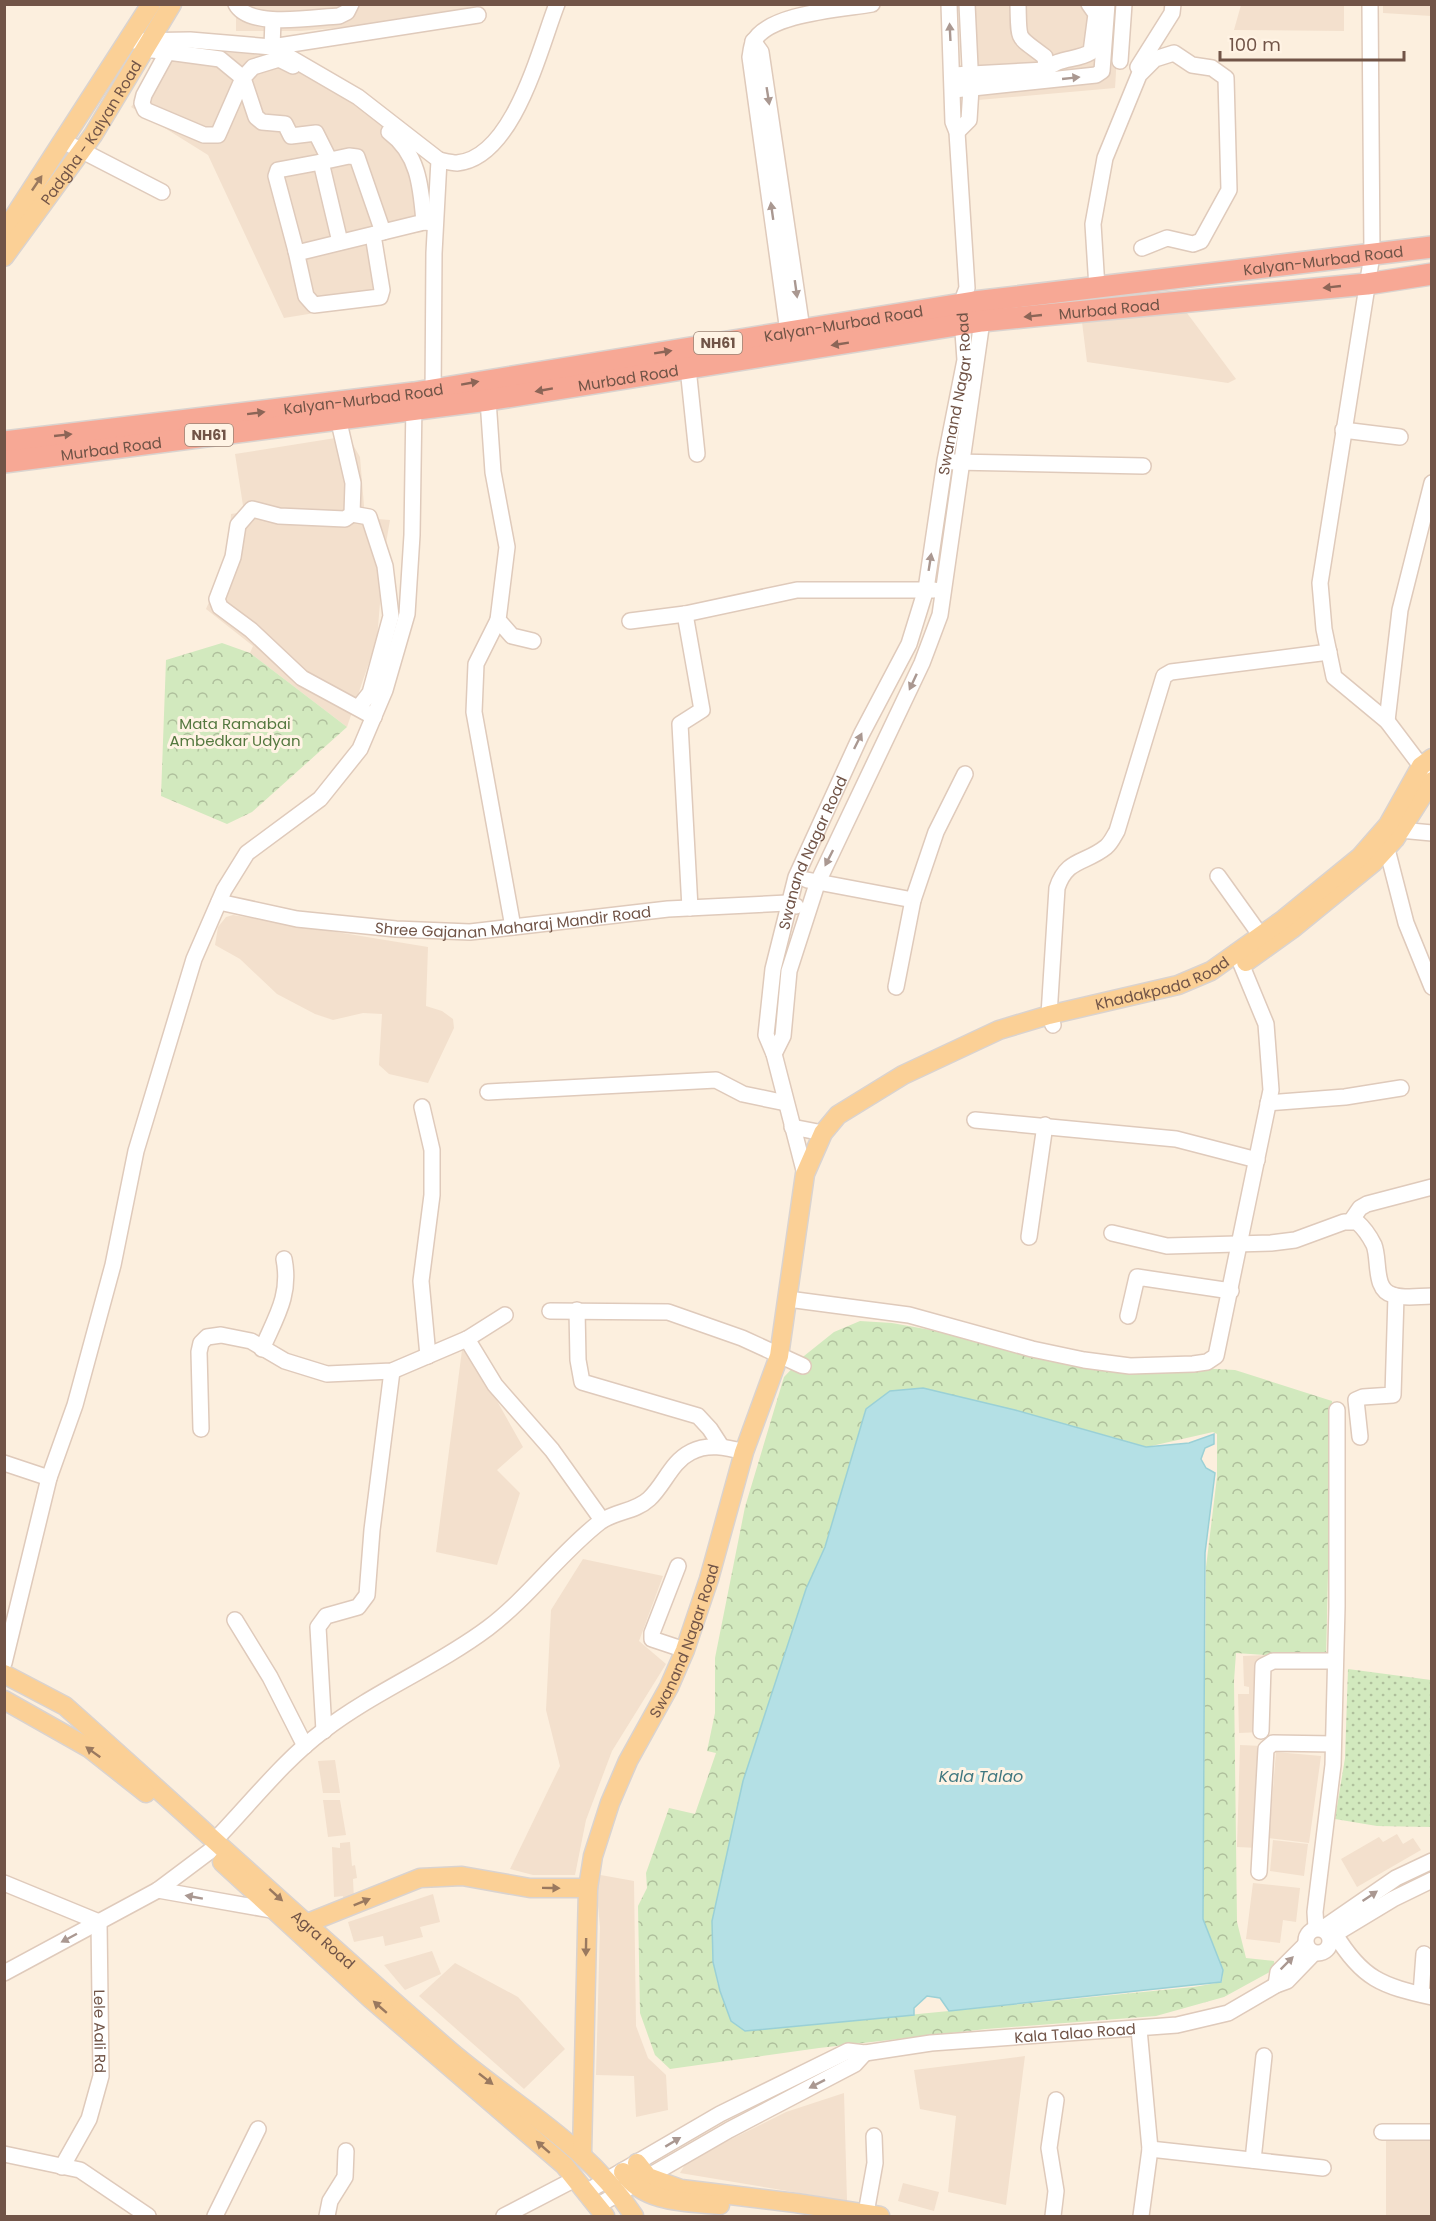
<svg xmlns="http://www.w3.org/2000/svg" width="1436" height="2221" font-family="Poppins,sans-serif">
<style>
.residential{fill:#f3e0cd}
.grass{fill:url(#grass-dots)}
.forest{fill:url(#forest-crowns);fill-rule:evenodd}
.water{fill:#b4e0e5;stroke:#9ad0d6;stroke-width:1.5}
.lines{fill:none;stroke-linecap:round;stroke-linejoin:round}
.minor-casing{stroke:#dfcabb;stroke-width:18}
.major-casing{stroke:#dad3cf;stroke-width:21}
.highway-casing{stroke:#dad3cf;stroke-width:24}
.minor{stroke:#fff;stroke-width:15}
.major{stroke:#fbd096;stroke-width:18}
.highway{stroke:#f7a895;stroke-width:21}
.oneway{fill:#aa9891}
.oneway2{fill:#9a795f}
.oneway3{fill:#8c6557}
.labels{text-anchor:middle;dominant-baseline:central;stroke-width:6;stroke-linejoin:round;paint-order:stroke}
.shield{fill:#fff3e4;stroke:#9c8476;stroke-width:1.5}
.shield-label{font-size:14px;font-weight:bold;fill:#715447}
.street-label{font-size:15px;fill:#715447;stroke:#fff3e4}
.park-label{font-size:15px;fill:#54783f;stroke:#fff3e4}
.water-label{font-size:16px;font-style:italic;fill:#3f777f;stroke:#fff3e4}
</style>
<defs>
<pattern id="grass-dots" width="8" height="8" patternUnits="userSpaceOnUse" patternTransform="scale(1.5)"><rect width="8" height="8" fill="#d2e9be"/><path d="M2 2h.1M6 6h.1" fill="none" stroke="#afbf9c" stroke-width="1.8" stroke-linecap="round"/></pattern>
<pattern id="forest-crowns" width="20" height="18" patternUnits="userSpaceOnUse" patternTransform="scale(1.5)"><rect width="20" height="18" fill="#d2e9be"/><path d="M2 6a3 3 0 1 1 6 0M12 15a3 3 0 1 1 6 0" fill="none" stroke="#afbf9c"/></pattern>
</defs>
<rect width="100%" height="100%" fill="#fcefde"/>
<g class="residential">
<polygon points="236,5 491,5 366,25 301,31 236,31"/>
<polygon points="975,5 1120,5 1115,88 978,100"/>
<polygon points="1241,5 1344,5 1344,31 1234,30"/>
<polygon points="1383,5 1431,5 1431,16 1383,13"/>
<polygon points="178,49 280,56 347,96 402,138 423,165 429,209 423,232 380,238 388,301 284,318 208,155 131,107"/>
<polygon points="1184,309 1236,379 1228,383 1087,362 1082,322"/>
<polygon points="348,436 360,457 365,518 390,520 384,555 377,639 347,727 250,653 253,646 206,609 229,556 231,514 244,512 235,454"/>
<polygon points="233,915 428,947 426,1006 442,1011 453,1019 454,1028 428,1083 389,1074 379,1065 382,1014 363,1013 333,1020 315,1014 277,994 240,959 215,945 218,927 226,917"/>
<polygon points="462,1350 470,1353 523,1447 497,1470 520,1493 497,1565 436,1552"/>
<polygon points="583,1559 663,1576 639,1641 666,1664 612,1751 586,1820 575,1875 533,1875 510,1869 560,1766 546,1710 551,1610"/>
<polygon points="1267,1655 1267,1691 1262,1732 1239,1733 1238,1694 1249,1694 1249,1687 1244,1686 1243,1656"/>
<polygon points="1240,1745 1262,1746 1258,1848 1237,1847"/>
<polygon points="1276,1752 1321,1756 1309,1843 1269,1838"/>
<polygon points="335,1760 340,1793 323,1793 318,1761"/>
<polygon points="323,1800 340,1800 346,1835 328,1837"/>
<polygon points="1397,1834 1403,1844 1413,1838 1421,1850 1357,1887 1341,1859 1379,1837 1383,1842"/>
<polygon points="1273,1840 1308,1844 1304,1876 1270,1871"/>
<polygon points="350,1842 352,1866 355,1865 357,1878 353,1879 354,1899 344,1900 343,1896 334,1897 332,1847 340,1848 340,1843"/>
<polygon points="595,1874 634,1881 636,2026 648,2058 666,2075 668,2110 636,2117 634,2076 596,2075 600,1927"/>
<polygon points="1253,1883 1300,1888 1296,1922 1283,1920 1280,1943 1246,1939"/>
<polygon points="433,1894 440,1922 420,1927 423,1937 385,1946 383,1936 354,1942 348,1922"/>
<polygon points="432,1951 441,1974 405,1990 384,1965"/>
<polygon points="455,1963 518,1997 565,2049 524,2089 419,1996"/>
<polygon points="1025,2056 1006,2205 948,2192 956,2116 920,2109 914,2070"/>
<polygon points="844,2093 847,2201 680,2173 687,2161 786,2112"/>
<polygon points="1431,2134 1431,2216 1386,2216 1386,2138"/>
<polygon points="903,2183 939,2192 934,2211 898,2201"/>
</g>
<polygon class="grass" points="1348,1669 1431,1680 1431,1827 1377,1826 1335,1819 1345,1758"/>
<g class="forest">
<polygon points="222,643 250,653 347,727 252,812 227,824 161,796 166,660"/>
<path d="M860 1321 892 1323 1119 1364 1235 1370 1332 1401 1326 1659 1236 1653 1234 1681 1237 1922 1246 1958 1274 1961 1275 1969 1224 1997 1156 2016 986 2029 819 2048 670 2069 655 2055 640 2013 638 1906 647 1888 646 1873 669 1808 695 1814 716 1753 707 1751 715 1713V1658L745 1507 784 1377 804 1356 834 1332ZM866 1408 1015 1410 1147 1447 1213 1432 1217 1434V1477L1206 1567 1203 1895V1919L1223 1970 1222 1982 1194 1987 745 2031 731 2021 717 1982 712 1921 743 1781 806 1589 826 1544Z"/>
</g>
<polygon class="water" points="923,1388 1015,1410 1146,1447 1189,1443 1214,1434 1214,1444 1205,1448 1201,1459 1206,1468 1215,1473 1205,1553 1203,1919 1223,1970 1221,1982 949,2011 940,1998 927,1996 914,2008 914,2015 745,2031 731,2021 720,1991 713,1962 712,1921 743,1781 806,1589 825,1547 866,1409 890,1391"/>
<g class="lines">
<g class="minor-casing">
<g id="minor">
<path d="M236 4C249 29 315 17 339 16L347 12 351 4"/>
<path d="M1018 4C1019 44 1016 34 1045 57L1046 70"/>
<polyline points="1370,4 1372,255 1320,583 1324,629 1334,677 1387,721 1421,766 1432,775"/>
<polyline points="273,20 272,47 478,15"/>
<polyline points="129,41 190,40 272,47 358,97 439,160 434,253 433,400"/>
<polyline points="753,41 761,52 802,329"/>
<polyline points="148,50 153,50 220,59 243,78 218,135 204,135 145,110 142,103 144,95 168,51"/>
<polyline points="1120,61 1124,4"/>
<polyline points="293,66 279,59 253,67 243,78 256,117 262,122 285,124 291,136 316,133 329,159"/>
<polyline points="1138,67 1172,13 1173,4"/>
<path d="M953 75 1046 70C1058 57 1076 61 1091 52L1096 14 1089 4"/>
<polyline points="954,90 1096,75 1102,71 1107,4"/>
<path d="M389 132C419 154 421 188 424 222"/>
<polyline points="957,132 969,120 971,88 967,4"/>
<polyline points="65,142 162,192"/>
<path d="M439 160C444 161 452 163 457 163 514 158 540 47 557 4"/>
<polyline points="321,162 278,170 276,176 296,251 301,252 424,222 434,223"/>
<polyline points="340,242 321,162 349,156 357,157 383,232"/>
<polyline points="296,251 306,296 314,305 380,297 382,290 373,235"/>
<polyline points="1097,288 1093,224 1105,158 1139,75 1155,59 1174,53 1192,65 1212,68 1226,78 1229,190 1201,241 1193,244 1167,238 1142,248"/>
<path d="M788 332 750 57C751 53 751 47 753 43 766 13 844 9 872 4"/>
<polyline points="688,368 697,454"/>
<polyline points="488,400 493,472 507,547 498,620 512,636 533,641"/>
<polyline points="338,418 353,483 352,514 345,519 279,516 252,509 238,525 233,557 217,599 220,607 251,630 302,678 374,717"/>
<polyline points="1343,430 1400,437"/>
<polyline points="954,462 1143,466"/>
<polyline points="352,514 369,517 385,566 391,616 370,693 359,707"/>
<polyline points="685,614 702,710 680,724 690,908"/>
<polyline points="498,620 476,664 474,712 513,927"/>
<polyline points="630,621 685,614 797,590 934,590"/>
<polyline points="1387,721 1400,610 1432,483"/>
<polyline points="1400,830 1432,833"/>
<polyline points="1380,841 1387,849 1406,923 1432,987"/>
<polyline points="1218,876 1261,936"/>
<polyline points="807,880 913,900"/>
<path id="s1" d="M219 902 297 919 396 929 470 932 668 909 787 903 796 906"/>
<polyline points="896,987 913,900 936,832 965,774"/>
<path d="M1053 1025 1049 1015 1057 888C1067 858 1085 864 1106 847 1111 843 1114 836 1117 831L1164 676 1171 672 1329 652"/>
<polyline points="774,1054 783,1036 789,971 817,884 922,663 940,615 982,321 980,314"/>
<polyline points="488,1092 716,1080 743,1094 786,1103"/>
<polyline points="1268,1103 1345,1097 1401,1088"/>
<polyline points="422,1107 432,1150 432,1195 421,1281 428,1356"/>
<polyline points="975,1120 1176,1139 1257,1160"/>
<polyline points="792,1127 823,1133"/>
<path id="s2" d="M805 1174 774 1054 766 1035 773 969 796 877 861 735 909 644 926 589 945 461 965 360 961 304 967 288 957 132 953 122 949 4"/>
<polyline points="1351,1221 1360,1208 1367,1204 1432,1187"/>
<path d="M1112 1233 1167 1246 1271 1243 1295 1240 1344 1222H1357C1364 1228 1370 1237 1374 1245 1380 1260 1373 1290 1393 1295 1405 1299 1419 1296 1432 1296"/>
<polyline points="1029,1237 1045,1125"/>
<polyline points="788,1299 909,1315 1032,1349 1084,1360 1130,1366 1193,1364 1207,1362 1216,1356 1271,1090 1266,1024 1237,954"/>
<polyline points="577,1310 578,1360 582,1382 698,1416 710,1429 721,1446"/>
<polyline points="550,1311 668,1312 742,1338 803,1366"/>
<polyline points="1128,1316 1137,1277 1231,1291"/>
<polyline points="467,1339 495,1385 552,1450 602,1520"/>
<path d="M262 1349C276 1317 291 1295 284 1259"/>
<polyline points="201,1429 199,1352 201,1343 207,1337 221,1335 251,1341 285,1361 327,1374 392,1371 467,1339 505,1315"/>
<polyline points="1360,1437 1356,1400 1363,1397 1393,1395 1396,1296"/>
<polyline points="4,1463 49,1478"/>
<polyline points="678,1566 652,1633 652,1639 685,1650"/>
<polyline points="235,1620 270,1677 305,1746"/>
<polyline points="4,1663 49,1478 75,1405 113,1265 136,1151 194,959 224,890 247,853 320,799 360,749 385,690 407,614 412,535 414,402"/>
<polyline points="324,1731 318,1627 326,1616 358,1607 367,1595 372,1530 392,1371"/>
<polyline points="1261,1731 1263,1666 1273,1661 1335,1661"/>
<path d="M215 1840C250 1804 283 1761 323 1731 375 1691 436 1667 488 1628 529 1597 560 1553 600 1522 615 1511 635 1512 649 1499 665 1484 671 1462 691 1452 708 1443 726 1447 744 1452"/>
<polyline points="1259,1872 1266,1749 1273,1743 1333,1744"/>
<path id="s3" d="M4 1883 99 1922 101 2076 89 2119 62 2167"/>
<polyline points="158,1890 271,1910"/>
<polyline points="1316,1928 1315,1912 1333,1765 1337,1607 1337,1410"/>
<circle cx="1318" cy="1941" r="12"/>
<polyline points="1322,1929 1396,1878 1432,1861"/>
<path d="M1335 1934C1362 1979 1382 1986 1432 1997"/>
<polyline points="1330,1937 1393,1899 1432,1880"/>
<polyline points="4,1973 158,1890 210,1851"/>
<polyline points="1276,1985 1278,1972 1306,1944"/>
<polyline points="1421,1994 1424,1954"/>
<polyline points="1139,2029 1150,2149 1141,2216"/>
<polyline points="1382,2132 1432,2132"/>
<polyline points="1150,2149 1323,2168"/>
<polyline points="4,2154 80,2170 148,2216"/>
<polyline points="1253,2160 1264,2056"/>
<path id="s4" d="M586 2192 720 2114 848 2051 865 2053 931 2043 1177 2025 1228 2013 1276 1985 1287 1981 1314 1953"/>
<polyline points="597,2206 729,2130 855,2064 865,2053"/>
<polyline points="866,2213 875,2163 874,2136"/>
<polyline points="215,2216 258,2129"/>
<polyline points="327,2216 330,2201 345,2177 346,2151"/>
<polyline points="504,2216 575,2179"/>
<polyline points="1053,2216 1056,2191 1049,2148 1056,2100"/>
</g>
</g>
<g class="major-casing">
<g id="major">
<polyline points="4,232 151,4"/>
<path id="s5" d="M4 257 93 135 172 4"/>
<polyline points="1246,962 1292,929 1374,862 1395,839 1432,781"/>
<path id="s6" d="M4 1674 65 1706C194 1821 320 1938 450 2051 513 2105 588 2145 634 2216"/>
<polyline points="4,1700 89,1748 146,1793"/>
<polyline points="222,1862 371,1999 564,2165 605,2216"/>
<polyline points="300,1926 420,1878 462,1876 530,1888 588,1888"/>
<path id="s7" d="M582 2153 588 1888 593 1856 610 1803 628 1761 669 1687 685 1650 709 1579 744 1452 779 1356 805 1174 823 1133 838 1115 903 1075 999 1030 1049 1015 1178 985 1211 971 1284 919 1360 857 1388 825 1421 766 1432 758"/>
<polyline points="637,2163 648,2177 681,2189 796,2203 880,2216"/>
<path d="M623 2172C644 2203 685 2202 720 2205"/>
</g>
</g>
<g class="highway-casing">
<g id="highway">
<path id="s8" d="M4 442 414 393 974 302 1432 247"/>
<path id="s9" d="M4 462 488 400 982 321 1367 284 1432 274"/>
</g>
</g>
<use href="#minor" class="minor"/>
<use href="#major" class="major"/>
<use href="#highway" class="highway"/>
</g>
<defs><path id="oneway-solid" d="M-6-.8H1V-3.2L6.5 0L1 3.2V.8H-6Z" transform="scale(1.5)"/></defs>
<g class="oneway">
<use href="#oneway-solid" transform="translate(950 32) rotate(-93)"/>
<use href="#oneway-solid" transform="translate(1071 78) rotate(-6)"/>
<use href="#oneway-solid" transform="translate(768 96) rotate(81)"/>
<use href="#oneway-solid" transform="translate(772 211) rotate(-98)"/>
<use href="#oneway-solid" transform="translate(796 289) rotate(82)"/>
<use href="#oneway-solid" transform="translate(930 562) rotate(-81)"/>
<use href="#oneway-solid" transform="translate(913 682) rotate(115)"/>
<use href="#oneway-solid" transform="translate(858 741) rotate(-64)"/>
<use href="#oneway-solid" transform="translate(829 858) rotate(117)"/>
<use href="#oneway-solid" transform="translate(1370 1896) rotate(-34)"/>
<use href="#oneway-solid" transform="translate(194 1897) rotate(-170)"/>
<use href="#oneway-solid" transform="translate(69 1938) rotate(152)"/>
<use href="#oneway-solid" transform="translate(1287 1963) rotate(-45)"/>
<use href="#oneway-solid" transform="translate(817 2084) rotate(153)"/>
<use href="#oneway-solid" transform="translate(673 2142) rotate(-31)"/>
</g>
<g class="oneway2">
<use href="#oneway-solid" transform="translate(37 183) rotate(-56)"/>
<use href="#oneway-solid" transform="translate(93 1752) rotate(-144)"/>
<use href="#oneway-solid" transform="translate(551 1888) rotate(1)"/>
<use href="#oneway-solid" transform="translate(276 1895) rotate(42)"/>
<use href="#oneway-solid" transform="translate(362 1902) rotate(-22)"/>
<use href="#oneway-solid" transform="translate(586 1947) rotate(91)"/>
<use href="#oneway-solid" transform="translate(380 2007) rotate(-139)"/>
<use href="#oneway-solid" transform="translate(486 2079) rotate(38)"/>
<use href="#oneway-solid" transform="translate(543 2147) rotate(-139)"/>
</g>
<g class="oneway3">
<use href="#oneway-solid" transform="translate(1332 287) rotate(174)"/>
<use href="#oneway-solid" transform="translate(1033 316) rotate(174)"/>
<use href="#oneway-solid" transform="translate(840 344) rotate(171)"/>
<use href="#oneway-solid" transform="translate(663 352) rotate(-9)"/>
<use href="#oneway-solid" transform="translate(470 383) rotate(-10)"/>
<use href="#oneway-solid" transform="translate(544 390) rotate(170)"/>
<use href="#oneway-solid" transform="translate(256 413) rotate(-7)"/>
<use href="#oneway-solid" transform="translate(63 435) rotate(-6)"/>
</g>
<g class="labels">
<g class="shield">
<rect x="694" y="332" width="48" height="22" rx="4.5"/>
<rect x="185" y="424" width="48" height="22" rx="4.5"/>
</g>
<g class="shield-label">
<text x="718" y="343">NH61</text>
<text x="209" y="435">NH61</text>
</g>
<g class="street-label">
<text stroke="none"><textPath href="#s5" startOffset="152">Padgha - Kalyan Road</textPath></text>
<text stroke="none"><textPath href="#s8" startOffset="1332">Kalyan-Murbad Road</textPath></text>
<text stroke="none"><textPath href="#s9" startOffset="1116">Murbad Road</textPath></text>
<text stroke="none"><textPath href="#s8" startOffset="848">Kalyan-Murbad Road</textPath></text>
<text stroke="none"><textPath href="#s9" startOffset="630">Murbad Road</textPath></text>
<text stroke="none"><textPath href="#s2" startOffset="820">Swanand Nagar Road</textPath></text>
<text stroke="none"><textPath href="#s8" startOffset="362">Kalyan-Murbad Road</textPath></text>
<text stroke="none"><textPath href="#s9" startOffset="108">Murbad Road</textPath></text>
<text stroke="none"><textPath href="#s2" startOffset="334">Swanand Nagar Road</textPath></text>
<text stroke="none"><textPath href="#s1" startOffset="297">Shree Gajanan Maharaj Mandir Road</textPath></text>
<text stroke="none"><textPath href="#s7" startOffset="1437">Khadakpada Road</textPath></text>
<text stroke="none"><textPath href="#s7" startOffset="532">Swanand Nagar Road</textPath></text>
<text stroke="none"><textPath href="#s6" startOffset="417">Agra Road</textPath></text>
<text stroke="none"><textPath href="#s3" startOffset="212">Lele Aali Rd</textPath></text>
<text stroke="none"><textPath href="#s4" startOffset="526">Kala Talao Road</textPath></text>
</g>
<g class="park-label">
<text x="235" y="723">Mata Ramabai<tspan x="235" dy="17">Ambedkar Udyan</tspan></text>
</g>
<g class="water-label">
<text x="981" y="1776">Kala Talao</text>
</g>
</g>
<rect width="1436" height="2221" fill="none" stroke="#715447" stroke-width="12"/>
<path d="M1220 51v9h184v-9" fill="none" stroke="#715447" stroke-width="3"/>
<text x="1229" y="51" font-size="18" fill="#715447" stroke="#fff3e4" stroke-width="4.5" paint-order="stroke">100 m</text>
</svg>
